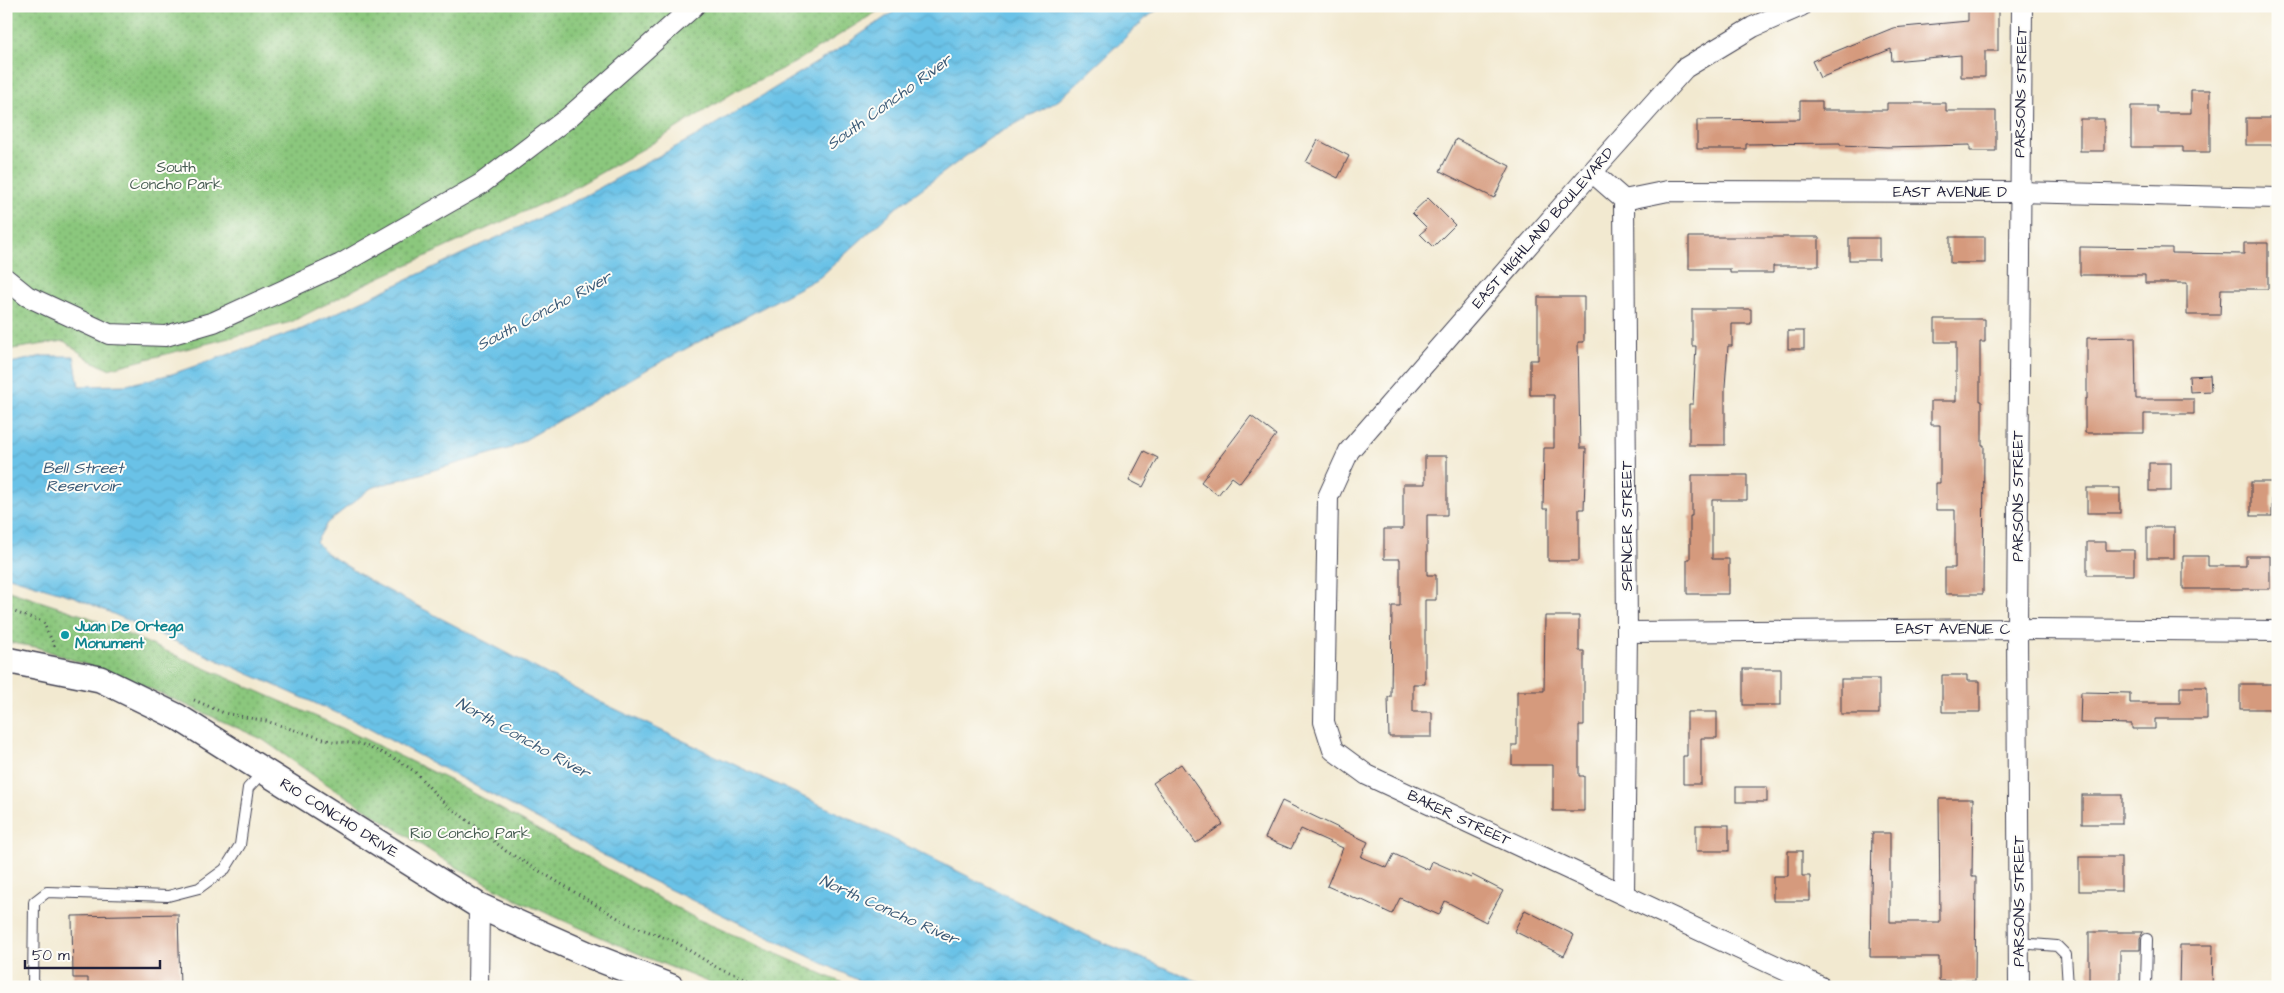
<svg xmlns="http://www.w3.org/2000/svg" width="2284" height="993" font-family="'Architects Daughter',sans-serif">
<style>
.park{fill:url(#park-dots);stroke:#56745c}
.water{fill:url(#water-waves);stroke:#467291}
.building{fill:#d59a7d}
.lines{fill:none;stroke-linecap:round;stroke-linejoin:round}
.service-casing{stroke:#414051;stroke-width:12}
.minor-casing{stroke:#414051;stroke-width:22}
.tertiary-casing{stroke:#414051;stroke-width:28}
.path{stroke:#414051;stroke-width:3;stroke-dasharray:1 4;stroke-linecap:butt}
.service{stroke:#fff;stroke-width:10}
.minor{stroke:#fff;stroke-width:20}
.tertiary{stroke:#fff;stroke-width:25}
.culture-dot{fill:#0f9aa8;stroke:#fdfcf7;stroke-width:2}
.labels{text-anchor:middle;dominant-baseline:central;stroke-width:4;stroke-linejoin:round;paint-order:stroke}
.street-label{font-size:15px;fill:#22223b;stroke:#fdfcf7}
.park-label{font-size:15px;fill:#475c52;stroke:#fdfcf7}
.culture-label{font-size:15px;font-weight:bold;fill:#0d838f;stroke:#fdfcf7;text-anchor:start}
.water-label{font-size:16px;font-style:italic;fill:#3b5a77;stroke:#fdfcf7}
</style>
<defs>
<pattern id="park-dots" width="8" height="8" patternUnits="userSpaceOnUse" patternTransform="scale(1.25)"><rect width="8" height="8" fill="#8bc77d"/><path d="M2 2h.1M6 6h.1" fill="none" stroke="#71a168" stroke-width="1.8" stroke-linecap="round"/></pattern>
<pattern id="water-waves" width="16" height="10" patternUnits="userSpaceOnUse" patternTransform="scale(1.25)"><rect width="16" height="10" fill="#6ac2e7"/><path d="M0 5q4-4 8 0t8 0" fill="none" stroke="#5ca6c7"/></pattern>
</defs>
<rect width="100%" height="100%" fill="#fdfcf7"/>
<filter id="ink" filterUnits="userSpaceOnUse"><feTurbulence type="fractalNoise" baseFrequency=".02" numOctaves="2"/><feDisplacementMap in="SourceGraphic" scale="10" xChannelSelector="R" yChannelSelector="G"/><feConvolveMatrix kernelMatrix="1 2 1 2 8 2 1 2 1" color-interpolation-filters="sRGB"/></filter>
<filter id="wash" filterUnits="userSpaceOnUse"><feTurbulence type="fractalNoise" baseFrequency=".0096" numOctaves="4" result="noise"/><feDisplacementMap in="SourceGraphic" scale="20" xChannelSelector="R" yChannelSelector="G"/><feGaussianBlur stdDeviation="1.12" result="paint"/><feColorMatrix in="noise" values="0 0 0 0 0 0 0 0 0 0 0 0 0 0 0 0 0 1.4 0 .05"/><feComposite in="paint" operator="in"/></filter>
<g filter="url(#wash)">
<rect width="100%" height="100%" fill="#f2e9d0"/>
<g class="park">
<polygon points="6,6 886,6 794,63 736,91 648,146 565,193 367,283 291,322 108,369 90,360 64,341 6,350"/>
<polygon points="6,590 88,617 342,728 451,781 695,918 852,987 720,987 646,957 517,900 449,863 316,777 262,739 135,682 36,647 6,642"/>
</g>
<polygon class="water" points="902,6 1162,6 1145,19 1059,100 990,138 897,207 820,277 646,370 511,448 371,488 327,523 316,542 326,553 372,582 598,701 883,834 1092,938 1212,987 872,987 644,877 353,720 75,597 6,576 6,364 43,356 74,356 79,386 126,385 172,374 302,329 575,201 696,136 839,49"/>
<g id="blocks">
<g class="building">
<polygon points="1968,6 1998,6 1998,51 1985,51 1985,77 1961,77 1961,55 1892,61 1891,49 1820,78 1812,61 1893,28 1968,21"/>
<polygon points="2191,90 2210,90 2210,152 2183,152 2183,147 2131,147 2131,106 2157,106 2157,113 2191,113"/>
<polygon points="1800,101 1822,101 1822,110 1887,110 1887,103 1946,103 1946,111 1996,111 1996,151 1970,151 1970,145 1887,147 1840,145 1840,143 1746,144 1746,149 1697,149 1697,120 1800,119"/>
<rect x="2246" y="118" width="32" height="27"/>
<rect x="2080" y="119" width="24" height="32"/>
<polygon points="1456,139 1510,166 1494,198 1440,171"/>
<polygon points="1318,140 1349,156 1338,178 1306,162"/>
<polygon points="1428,198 1455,225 1433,247 1420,234 1427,228 1412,213"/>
<polygon points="1689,237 1819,237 1819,266 1773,266 1773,273 1730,273 1730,269 1689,269"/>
<rect x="1950" y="237" width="35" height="26"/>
<rect x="1849" y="238" width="30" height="22"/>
<polygon points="2244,243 2268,243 2268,289 2221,289 2220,315 2187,315 2187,283 2145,283 2145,275 2080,275 2080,247 2172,248 2172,253 2244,254"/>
<polygon points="1538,297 1584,297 1584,342 1578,342 1580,448 1586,448 1584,509 1579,509 1579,561 1548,561 1548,509 1543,509 1544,448 1554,448 1554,395 1530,395 1530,360 1538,360"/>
<polygon points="1692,309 1751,309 1751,324 1732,324 1732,346 1728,346 1725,386 1725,445 1689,445 1689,404 1693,404 1696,346 1692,346"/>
<polygon points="1935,319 1985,319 1985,342 1980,342 1980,401 1982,401 1982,445 1984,445 1983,594 1945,594 1945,568 1955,568 1955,510 1936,510 1936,483 1940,483 1940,425 1931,425 1931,401 1956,401 1956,342 1935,342"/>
<rect x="1788" y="331" width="16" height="18"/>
<polygon points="2135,337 2136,399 2194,399 2194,414 2144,414 2144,433 2085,433 2085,399 2087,399 2087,338"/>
<polygon points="2210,375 2211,391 2190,392 2189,376"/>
<polygon points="1251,416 1276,435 1240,483 1232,477 1218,495 1201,482"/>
<polygon points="1144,451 1158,458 1143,487 1129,480"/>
<polygon points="1425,456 1447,456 1447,515 1427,515 1427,575 1436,575 1436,600 1425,600 1425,684 1413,684 1413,712 1432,712 1432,737 1389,737 1388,697 1391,697 1392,606 1400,606 1400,559 1384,559 1384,529 1403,529 1403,484 1425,484"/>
<rect x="2149" y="463" width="22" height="28"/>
<polygon points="1692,475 1747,475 1747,500 1712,500 1712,559 1729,559 1729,594 1687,594 1687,559 1690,559 1690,516 1692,516"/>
<rect x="2251" y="482" width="21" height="34"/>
<rect x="2087" y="488" width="33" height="25"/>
<rect x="2147" y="527" width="27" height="31"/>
<polygon points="2087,542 2106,542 2106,550 2134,550 2134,575 2087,575"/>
<polygon points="2183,556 2208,556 2208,566 2246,566 2246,556 2270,556 2270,589 2183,589"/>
<polygon points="1545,616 1579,616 1579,651 1584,651 1584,725 1579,725 1579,776 1584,776 1584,811 1553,811 1553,765 1512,765 1512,745 1517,745 1517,691 1544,691"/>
<rect x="1743" y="669" width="38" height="36"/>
<polygon points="1942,675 1967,675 1967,681 1980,681 1980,712 1942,712"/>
<rect x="1841" y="679" width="38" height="35"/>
<rect x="2240" y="684" width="38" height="25"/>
<polygon points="2180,687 2207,687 2207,719 2155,719 2155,729 2132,729 2132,724 2080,723 2081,692 2130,693 2130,703 2180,703"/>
<polygon points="1687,712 1717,712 1717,738 1701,738 1701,784 1683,784 1683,756 1687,756"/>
<polygon points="1181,764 1223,824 1196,843 1153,783"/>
<rect x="1736" y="787" width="31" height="15"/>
<rect x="2082" y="795" width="40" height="29"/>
<polygon points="1939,799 1973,799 1972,877 1976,877 1975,981 1939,981 1939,957 1870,957 1872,833 1890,833 1890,922 1940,922"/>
<polygon points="1282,801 1368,842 1361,857 1387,868 1394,854 1429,870 1432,861 1471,878 1472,875 1503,891 1486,922 1445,901 1439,915 1400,898 1392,914 1360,899 1359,900 1327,886 1343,848 1301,829 1291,849 1265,838"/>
<rect x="1696" y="825" width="33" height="26"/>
<polygon points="1788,851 1802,851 1802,876 1810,876 1810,901 1773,901 1773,876 1788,876"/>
<rect x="2079" y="857" width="42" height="34"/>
<polygon points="1525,910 1574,935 1564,956 1514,931"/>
<polygon points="178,914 180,987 88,987 88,978 73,978 72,916"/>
<polygon points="2089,932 2143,932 2140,938 2140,950 2120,950 2120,987 2089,987"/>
<polygon points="2180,945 2213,945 2212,987 2179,987"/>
</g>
</g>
</g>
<g filter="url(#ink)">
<use href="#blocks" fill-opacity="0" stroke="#414051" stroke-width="1"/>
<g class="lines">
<g class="service-casing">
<g id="service">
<polyline points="2019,943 2057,946 2066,955 2068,987"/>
<polyline points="33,987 34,902 47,892 168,896 199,888 225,869 240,845 248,788 263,772"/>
<polyline points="2146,987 2147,939"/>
</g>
</g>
<g class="minor-casing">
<g id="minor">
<polyline points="1801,6 1753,27 1685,68 1592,172 1349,451 1328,497 1324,722 1333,750 1367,775 1821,987"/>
<polyline points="1592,172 1624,200 1627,632 1624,894"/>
<polyline points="1624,200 1668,191 2019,192 2278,198"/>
<polyline points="6,279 27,296 109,334 166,336 214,322 341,264 481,184 569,117 694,6"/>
<polyline points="1627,632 2017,629 2278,631"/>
<polyline points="478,987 479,906"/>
<polyline points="2019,987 2017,629 2022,6"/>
</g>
</g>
<g class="tertiary-casing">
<polyline id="tertiary" points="6,660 100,679 178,717 479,906 589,955 671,987"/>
</g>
<g class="path">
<polyline points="6,609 43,622 55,647 58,648"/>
<polyline points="194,700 224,713 266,721 330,741 361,744 396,759 414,771 445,804 478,828 506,851 628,924 674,941 716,967 769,987"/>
</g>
<use href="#service" class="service"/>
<use href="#minor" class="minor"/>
<use href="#tertiary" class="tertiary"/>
</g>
</g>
<circle class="culture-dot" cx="65" cy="635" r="5"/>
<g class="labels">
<g class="street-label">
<text transform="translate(2021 92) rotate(-89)">PARSONS STREET</text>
<text x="1950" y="192">EAST AVENUE D</text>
<text transform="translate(1543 228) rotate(-49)">EAST HIGHLAND BOULEVARD</text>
<text transform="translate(2018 496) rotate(-90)">PARSONS STREET</text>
<text transform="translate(1627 526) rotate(-90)">SPENCER STREET</text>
<text x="1953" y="629">EAST AVENUE C</text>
<text transform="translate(339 818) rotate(32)">RIO CONCHO DRIVE</text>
<text transform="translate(1459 818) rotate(25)">BAKER STREET</text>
<text transform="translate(2019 901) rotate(-90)">PARSONS STREET</text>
</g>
<g class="park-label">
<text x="176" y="167">South<tspan x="176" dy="17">Concho Park</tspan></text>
<text x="470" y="833">Rio Concho Park</text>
</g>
<g class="culture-label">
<text x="75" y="626">Juan De Ortega<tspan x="75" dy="17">Monument</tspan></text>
</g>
<g class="water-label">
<text transform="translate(889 102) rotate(-36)">South Concho River</text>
<text transform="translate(544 311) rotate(-28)">South Concho River</text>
<text x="83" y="468">Bell Street<tspan x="83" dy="18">Reservoir</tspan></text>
<text transform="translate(523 738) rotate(29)">North Concho River</text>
<text transform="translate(889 910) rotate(24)">North Concho River</text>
</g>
</g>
<rect width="2284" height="993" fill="none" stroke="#fdfcf7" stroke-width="25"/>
<path d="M25 960v8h135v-8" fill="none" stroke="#22223b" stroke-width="2.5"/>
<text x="32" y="960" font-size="15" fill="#22223b" stroke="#fdfcf7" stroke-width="4" paint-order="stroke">50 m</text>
</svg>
